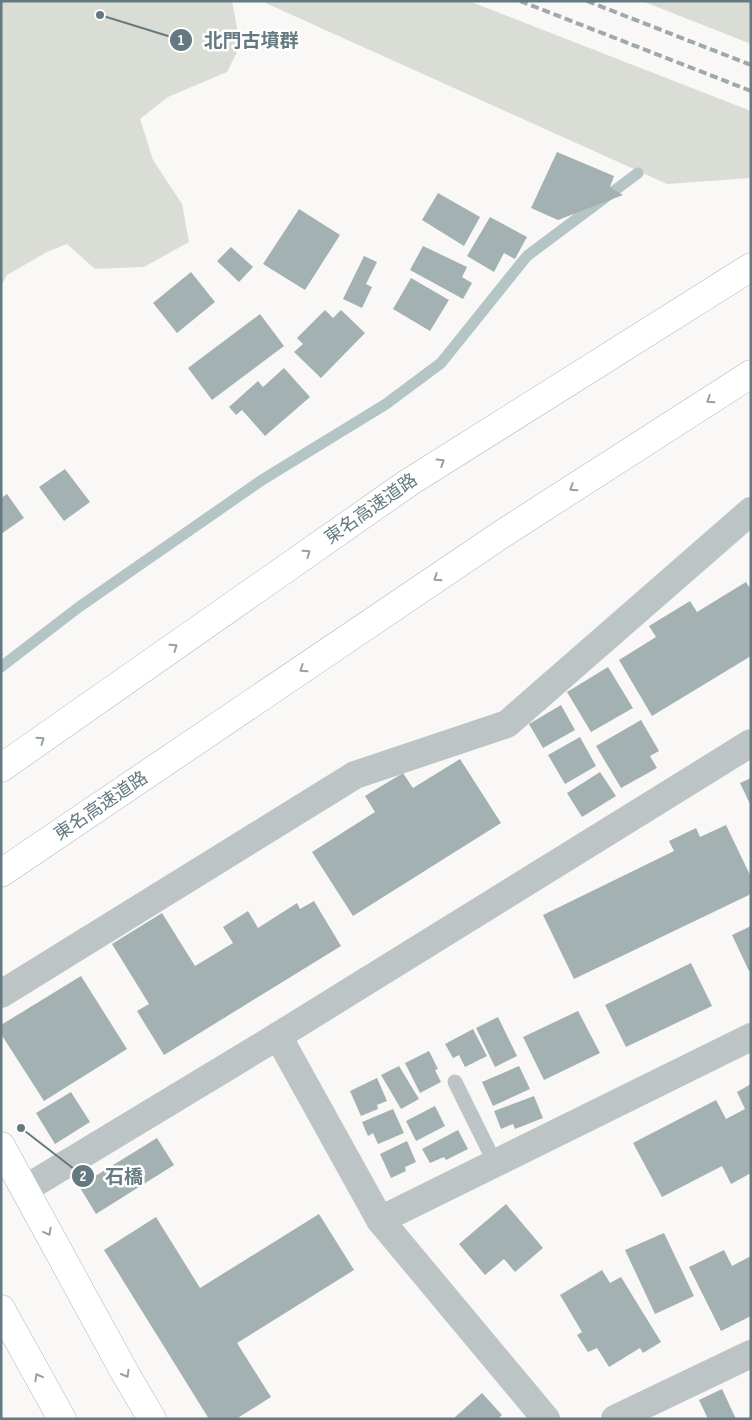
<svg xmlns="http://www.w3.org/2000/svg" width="752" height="1420" font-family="'Sofia Sans Condensed','Noto Sans JP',sans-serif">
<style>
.green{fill:#daddd6}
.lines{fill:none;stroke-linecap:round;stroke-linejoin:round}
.stream{stroke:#b5c5c6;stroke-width:11}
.building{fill:#a4b1b3}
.secondary-casing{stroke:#b0b8bb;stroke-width:29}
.highway-casing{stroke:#b1b7b9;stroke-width:29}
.lane{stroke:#bdc4c6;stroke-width:15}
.street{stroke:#bdc4c6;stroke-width:28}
.secondary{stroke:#fff;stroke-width:28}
.highway{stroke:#fff;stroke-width:28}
.rail{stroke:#9fa9ac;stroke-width:4;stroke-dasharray:8 4;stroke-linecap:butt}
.oneway{stroke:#93a2a6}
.labels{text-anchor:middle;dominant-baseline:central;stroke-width:5;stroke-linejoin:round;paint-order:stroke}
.street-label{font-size:18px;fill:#657a80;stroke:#fff}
.leader{fill:none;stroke:#657a80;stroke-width:2}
.callout-dot{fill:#657a80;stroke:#fff;stroke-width:2}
.mark-label{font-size:15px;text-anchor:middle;font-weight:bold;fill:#fff}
.callout-label{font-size:19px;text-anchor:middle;font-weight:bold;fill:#657a80;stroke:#fff;stroke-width:5;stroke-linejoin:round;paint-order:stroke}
</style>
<rect width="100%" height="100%" fill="#f9f8f6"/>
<g class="green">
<polygon points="1,1 232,1 238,33 237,52 227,72 168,97 140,119 153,160 182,204 189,242 144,267 95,269 67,244 47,252 7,275 1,286"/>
<polygon points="261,1 469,1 751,111 751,178 667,184"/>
<polygon points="642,1 751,1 751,44"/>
</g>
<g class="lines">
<polyline class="stream" points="1,667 79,607 262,480 386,404 441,363 527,256 638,173"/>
</g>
<g class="building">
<polygon points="557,152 614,176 610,187 623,195 558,220 531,208"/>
<polygon points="438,193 480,217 464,246 422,220"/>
<polygon points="299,209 340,235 305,290 263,264"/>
<polygon points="490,217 527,237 515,259 504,253 494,272 467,256"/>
<polygon points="423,246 467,267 462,277 472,283 463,299 410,270"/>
<polygon points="231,247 253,267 239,282 217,261"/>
<polygon points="364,256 377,262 366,284 372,287 362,308 343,299"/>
<polygon points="191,272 215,302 177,333 153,303"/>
<polygon points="411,278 449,300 430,331 393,309"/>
<polygon points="325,310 333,318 341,310 365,333 321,378 294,352 303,344 297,338"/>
<polygon points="260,314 284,346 212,400 188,368"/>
<polygon points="284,368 310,397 265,436 242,410 236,415 229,407 258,381 263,387"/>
<polygon points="65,469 90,502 64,521 39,487"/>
<polygon points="7,494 24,518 1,534 1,498"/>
<polygon points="746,582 751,590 751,656 652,716 619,660 656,637 649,626 690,601 697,612"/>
<polygon points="608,667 633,708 591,732 567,692"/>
<polygon points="561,705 575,730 543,748 529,724"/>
<polygon points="641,720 659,751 650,756 657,768 621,788 596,746"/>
<polygon points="580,737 596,766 565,784 548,755"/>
<polygon points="460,759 501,823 353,916 312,852 375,812 365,796 403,773 413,788"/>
<polygon points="600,772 616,796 582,817 567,793"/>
<polygon points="751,778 751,806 740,783"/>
<polygon points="726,825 751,877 751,894 574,979 543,915 674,851 669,841 696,828 700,837"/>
<polygon points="314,901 341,946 164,1055 137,1011 149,1004 112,944 162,913 195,966 233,943 223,927 248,911 258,928 297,903 300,909"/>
<polygon points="751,926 751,970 749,971 732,935"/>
<polygon points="691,963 712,1006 626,1047 605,1005"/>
<polygon points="81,976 127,1049 44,1101 1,1034 1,1025"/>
<polygon points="578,1011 600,1053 544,1080 523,1037"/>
<polygon points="498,1017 517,1056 495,1067 476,1028"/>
<polygon points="473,1029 487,1056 465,1067 459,1055 453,1058 445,1044"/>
<polygon points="429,1051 438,1069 435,1070 441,1082 420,1093 405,1063"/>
<polygon points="399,1066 419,1099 401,1109 381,1075"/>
<polygon points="519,1066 530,1089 493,1106 482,1082"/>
<polygon points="377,1078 387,1101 377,1105 378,1109 361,1116 350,1091"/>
<polygon points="751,1084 751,1173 731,1184 722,1166 662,1197 633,1143 716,1100 726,1119 745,1109 737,1092"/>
<polygon points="71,1092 90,1122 55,1144 36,1113"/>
<polygon points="534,1096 543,1118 515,1129 513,1124 501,1129 494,1111"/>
<polygon points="435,1106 445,1126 416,1141 406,1121"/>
<polygon points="393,1109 404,1133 378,1144 373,1133 368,1136 362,1122"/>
<polygon points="458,1130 468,1149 446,1160 444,1157 430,1163 422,1149"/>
<polygon points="157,1138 174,1165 96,1214 79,1186"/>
<polygon points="407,1141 416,1162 405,1167 406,1171 391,1178 380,1154"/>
<polygon points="506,1204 543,1248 515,1272 504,1259 485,1275 459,1244"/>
<polygon points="319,1214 354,1270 237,1343 271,1397 236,1419 209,1419 104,1250 156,1217 200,1288"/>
<polygon points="664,1233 694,1296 655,1314 625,1250"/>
<polygon points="724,1250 732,1266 751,1256 751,1316 721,1331 689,1267"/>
<polygon points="602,1270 610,1283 621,1277 661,1342 643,1353 640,1348 609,1367 597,1348 588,1352 577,1335 582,1332 560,1295"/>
<polygon points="722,1389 736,1419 708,1419 699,1400"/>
<polygon points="482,1393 502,1415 498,1419 453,1419"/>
</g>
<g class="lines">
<g class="secondary-casing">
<g id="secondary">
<polyline points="1,1146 125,1373 152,1419"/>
<polyline points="1,1309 62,1419"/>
</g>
</g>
<g class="highway-casing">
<g id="highway">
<polyline points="1,768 408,483 751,267"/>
<polyline points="1,873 502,534 751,374"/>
</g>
</g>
<polyline class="lane" points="455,1082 495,1163"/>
<g class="street">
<polyline points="1,994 355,775 507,724 751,511"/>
<polyline points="278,1036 380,1220 546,1419"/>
<polyline points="25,1189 278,1036 751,743"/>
<polyline points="380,1220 751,1037"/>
<polyline points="615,1419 751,1354"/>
</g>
<use href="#secondary" class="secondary"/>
<use href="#highway" class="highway"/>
<g class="rail">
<polyline points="520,1 751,91"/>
<polyline points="587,1 751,65"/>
</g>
</g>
<defs><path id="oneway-chevron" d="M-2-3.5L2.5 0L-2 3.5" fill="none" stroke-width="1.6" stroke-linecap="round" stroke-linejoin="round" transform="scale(1.25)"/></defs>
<g class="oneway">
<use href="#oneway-chevron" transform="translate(710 400) rotate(147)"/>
<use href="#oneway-chevron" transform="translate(441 462) rotate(-32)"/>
<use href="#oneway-chevron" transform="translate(573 488) rotate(147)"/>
<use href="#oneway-chevron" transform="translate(307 553) rotate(-35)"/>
<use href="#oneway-chevron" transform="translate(437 578) rotate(146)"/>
<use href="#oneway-chevron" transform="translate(174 647) rotate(-35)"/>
<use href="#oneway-chevron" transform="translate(303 669) rotate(146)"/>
<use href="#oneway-chevron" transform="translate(41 740) rotate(-35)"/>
<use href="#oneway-chevron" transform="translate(48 1232) rotate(61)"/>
<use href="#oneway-chevron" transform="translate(126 1374) rotate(60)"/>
<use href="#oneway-chevron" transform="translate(38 1377) rotate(-119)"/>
</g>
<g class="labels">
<g class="street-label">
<text transform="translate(371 509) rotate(-35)">東名高速道路</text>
<text transform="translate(101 806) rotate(-34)">東名高速道路</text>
</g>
</g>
<path class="leader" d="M100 15L181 40M21 1128L83 1176"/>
<g class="callout-dot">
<circle cx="100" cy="15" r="5"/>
<circle cx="21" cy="1128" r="5"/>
<circle cx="181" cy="40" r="12"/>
<circle cx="83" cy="1176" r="12"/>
</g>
<g class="mark-label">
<text x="181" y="45">1</text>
<text x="83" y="1181">2</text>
</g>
<g class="callout-label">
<text x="251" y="47">北門古墳群</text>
<text x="124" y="1183">石橋</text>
</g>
<rect width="752" height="1420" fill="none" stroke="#657a80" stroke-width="5"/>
</svg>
